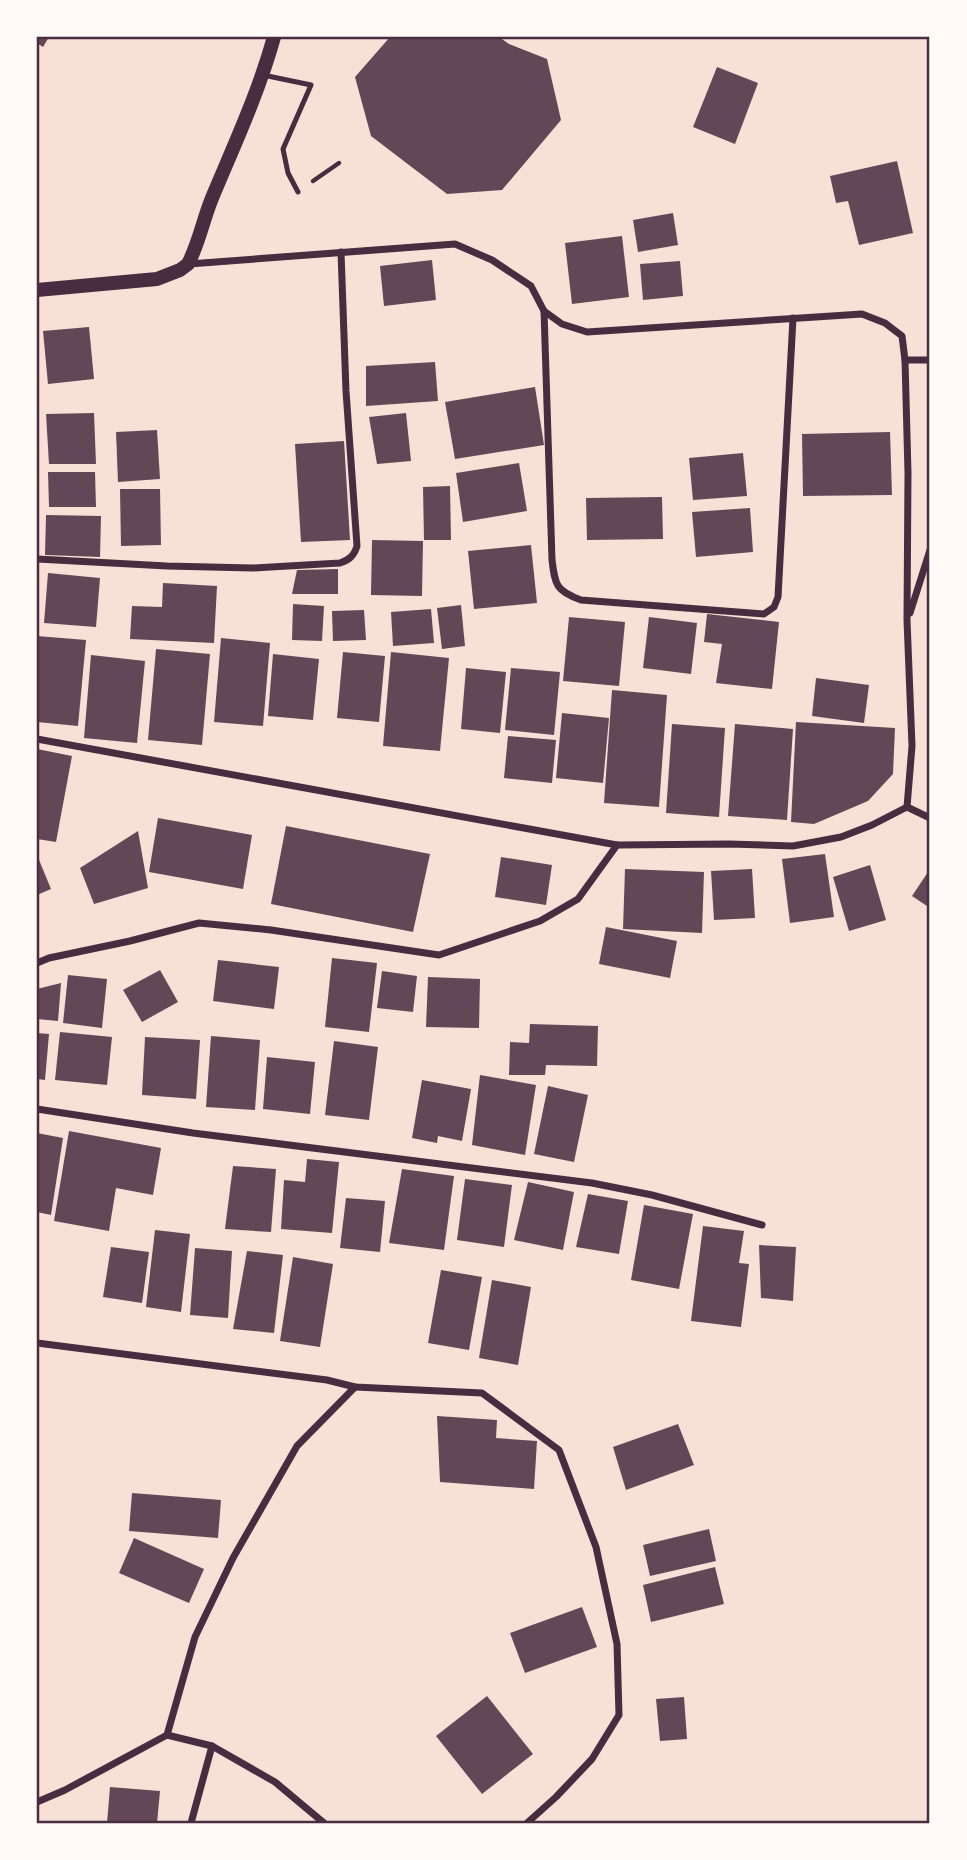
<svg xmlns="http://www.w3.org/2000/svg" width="967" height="1860" font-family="Merriweather,serif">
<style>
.building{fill:#644757}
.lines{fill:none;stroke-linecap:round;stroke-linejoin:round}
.path{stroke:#4a2c40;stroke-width:4.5}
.service{stroke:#4a2c40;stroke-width:5}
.minor{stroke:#4a2c40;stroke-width:7}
.secondary{stroke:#4a2c40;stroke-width:14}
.neatline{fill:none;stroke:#4a2c40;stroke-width:2.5}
</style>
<rect width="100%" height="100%" fill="#f7e1d7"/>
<g class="building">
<polygon points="37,37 49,37 43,47 37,43"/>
<polygon points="390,37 499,37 509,44 547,59 561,120 502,190 447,194 371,136 355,77"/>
<polygon points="717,67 758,83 735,144 693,127"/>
<polygon points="897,161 913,233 859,245 848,201 836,203 830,176"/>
<polygon points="673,213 678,245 638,252 633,220"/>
<polygon points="622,236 629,297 572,304 565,243"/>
<polygon points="432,260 436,300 384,306 380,266"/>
<polygon points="680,261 683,296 643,300 640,264"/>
<polygon points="89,327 94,379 48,384 43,331"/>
<polygon points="435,362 438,401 366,406 366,366"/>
<polygon points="535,387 544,445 455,459 445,402"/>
<polygon points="94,413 96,464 49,464 46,414"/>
<polygon points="406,413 411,461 377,464 369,417"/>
<polygon points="157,430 160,479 118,482 116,432"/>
<polygon points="890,432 892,495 803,496 802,434"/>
<polygon points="344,441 350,540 301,542 295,444"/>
<polygon points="743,453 747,496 693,500 689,458"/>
<polygon points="519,463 527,511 463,522 456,473"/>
<polygon points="48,472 95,472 96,507 49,507"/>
<polygon points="450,486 451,540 424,540 423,487"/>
<polygon points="120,489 160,489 161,545 121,546"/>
<polygon points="662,497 663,539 587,540 586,498"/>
<polygon points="750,508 753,552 696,557 692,512"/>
<polygon points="46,515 101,516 100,557 45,555"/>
<polygon points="372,540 423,541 422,596 371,595"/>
<polygon points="531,545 537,603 474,609 468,551"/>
<polygon points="338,569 338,594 292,594 297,570"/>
<polygon points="48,573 100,578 96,627 44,623"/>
<polygon points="163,583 217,586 214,643 130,639 132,606 162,607"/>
<polygon points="293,604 324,606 322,641 292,640"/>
<polygon points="461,605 465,646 442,649 437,608"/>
<polygon points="431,609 434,643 393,646 391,612"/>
<polygon points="364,610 366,640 333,641 332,611"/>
<polygon points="707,614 779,622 772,689 716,683 722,644 704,642"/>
<polygon points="569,617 625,622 619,686 563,681"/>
<polygon points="649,617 697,623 691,674 643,668"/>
<polygon points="37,636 86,640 78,726 37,722"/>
<polygon points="221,638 270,643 263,726 214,722"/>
<polygon points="156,649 210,654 202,745 148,740"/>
<polygon points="343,652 385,656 379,722 337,718"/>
<polygon points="391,652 449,658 440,751 383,746"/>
<polygon points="273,654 319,659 313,720 268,716"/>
<polygon points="91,655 145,661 137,743 84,738"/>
<polygon points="466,668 506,672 500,733 461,729"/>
<polygon points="511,668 560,672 554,735 505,730"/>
<polygon points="816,678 869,685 864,723 812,716"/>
<polygon points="612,690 667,695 659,807 604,803"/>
<polygon points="562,713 609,718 603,783 556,778"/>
<polygon points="796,722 895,728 893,774 868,801 814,824 791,822"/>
<polygon points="672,724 725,728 719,817 666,813"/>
<polygon points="735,724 793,729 787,820 728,816"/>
<polygon points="508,736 556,740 552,783 504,778"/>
<polygon points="37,749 72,756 56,842 37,839"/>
<polygon points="158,818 252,835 243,889 149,872"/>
<polygon points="286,826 430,854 413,932 271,904"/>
<polygon points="138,831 148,888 94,904 80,868"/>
<polygon points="825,854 834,917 790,923 782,859"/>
<polygon points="37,855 51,889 37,895"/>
<polygon points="501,857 552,865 546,905 495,897"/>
<polygon points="870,865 886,920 849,931 833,877"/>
<polygon points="625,869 704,872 702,933 623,929"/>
<polygon points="752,869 755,918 714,920 711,871"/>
<polygon points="930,869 930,908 912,896"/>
<polygon points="606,927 677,941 670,978 599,964"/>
<polygon points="332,958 377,963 369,1032 325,1027"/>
<polygon points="218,960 279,967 274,1009 213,1001"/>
<polygon points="160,970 178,1002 142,1022 123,990"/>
<polygon points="382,971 417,976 413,1012 377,1008"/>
<polygon points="68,975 107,979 102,1028 63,1023"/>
<polygon points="428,977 480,979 479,1028 426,1027"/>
<polygon points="61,983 58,1021 37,1019 37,989"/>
<polygon points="530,1024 598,1026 597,1066 546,1065 545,1075 509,1075 510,1042 529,1043"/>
<polygon points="60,1032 112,1037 107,1085 55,1080"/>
<polygon points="37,1033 49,1034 45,1080 37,1079"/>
<polygon points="211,1036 260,1040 255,1110 206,1107"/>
<polygon points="145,1037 200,1040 196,1099 142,1095"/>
<polygon points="334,1041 378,1047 369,1120 325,1115"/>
<polygon points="267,1057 315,1062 310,1114 263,1109"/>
<polygon points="480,1075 536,1085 525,1155 472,1145"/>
<polygon points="422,1080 471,1089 462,1141 438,1136 437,1143 412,1138"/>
<polygon points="548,1086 588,1095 574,1162 534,1154"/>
<polygon points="69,1131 161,1148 153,1195 116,1188 109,1231 54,1221"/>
<polygon points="37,1133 63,1138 51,1215 37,1212"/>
<polygon points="307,1159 339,1162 332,1233 281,1229 284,1180 305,1182"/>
<polygon points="233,1166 276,1169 271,1232 225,1229"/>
<polygon points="402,1169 454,1176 444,1250 389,1243"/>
<polygon points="465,1179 512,1185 504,1247 457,1240"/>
<polygon points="528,1182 574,1192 563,1250 514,1240"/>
<polygon points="588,1194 628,1201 619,1254 576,1247"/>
<polygon points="346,1198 385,1201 380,1252 340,1248"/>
<polygon points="644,1205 693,1214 679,1289 631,1280"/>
<polygon points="703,1226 744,1231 739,1263 749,1264 741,1327 691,1321"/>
<polygon points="155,1230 190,1234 181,1312 146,1307"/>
<polygon points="759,1245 796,1247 793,1301 761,1298"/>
<polygon points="111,1247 149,1252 142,1303 103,1297"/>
<polygon points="195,1248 232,1251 228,1318 190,1315"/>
<polygon points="247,1251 283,1255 274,1333 233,1329"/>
<polygon points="293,1257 333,1264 320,1347 280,1341"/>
<polygon points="441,1270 482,1277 469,1350 428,1343"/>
<polygon points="492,1280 531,1287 518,1365 479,1358"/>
<polygon points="437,1416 497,1420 496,1438 537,1441 534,1489 440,1482"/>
<polygon points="678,1424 694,1465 626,1490 613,1447"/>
<polygon points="132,1493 221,1500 218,1538 129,1531"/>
<polygon points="709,1529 716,1561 650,1576 643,1545"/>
<polygon points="134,1538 204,1569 189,1603 119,1573"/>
<polygon points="715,1567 724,1604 651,1622 643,1585"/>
<polygon points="582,1607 597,1647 525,1673 510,1633"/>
<polygon points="487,1696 533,1754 482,1794 436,1736"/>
<polygon points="684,1697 687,1739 660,1741 656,1699"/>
<polygon points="110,1787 160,1791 157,1823 107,1823"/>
</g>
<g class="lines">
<polyline class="path" points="313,181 339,163"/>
<polyline class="service" points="263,75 311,85 283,149 288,173 298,192"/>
<g class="minor">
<polyline points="189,264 455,244 492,260 531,286 544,311 562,324 587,332 862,314 885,323 902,336 905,360 908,473 907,620 912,746 907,807"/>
<path d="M544 311 552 560C555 585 556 591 581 600L764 614 774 607 778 597 793 318"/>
<polyline points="905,360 930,360"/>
<path d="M37 559 167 566 252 568 340 563C349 560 354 556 357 546L346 391 341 252"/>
<polyline points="910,613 930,550"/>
<polyline points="37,739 617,845 729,844 793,846 841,837 872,825 907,807"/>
<polyline points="907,807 930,818"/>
<polyline points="37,963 49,958 130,941 199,923 271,930 439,955 540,921 578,899 617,845"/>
<polyline points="37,1109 193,1133 592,1183 652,1195 762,1225"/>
<polyline points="37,1343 327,1380 355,1387 482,1393 559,1450 596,1547 617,1644 619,1715 592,1759 556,1797 527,1823"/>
<polyline points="167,1735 195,1637 233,1558 297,1446 355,1387"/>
<polyline points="37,1802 65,1790 167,1735 212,1746 275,1782 324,1823"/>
<polyline points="191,1823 212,1746"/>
</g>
<path class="secondary" d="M37 290 157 279 180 270 188 264C199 243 203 220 212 198 235 143 258 94 274 37"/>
</g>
<rect width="967" height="1860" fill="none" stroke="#fffaf5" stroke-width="77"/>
<rect x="38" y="38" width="890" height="1784" class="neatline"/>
</svg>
